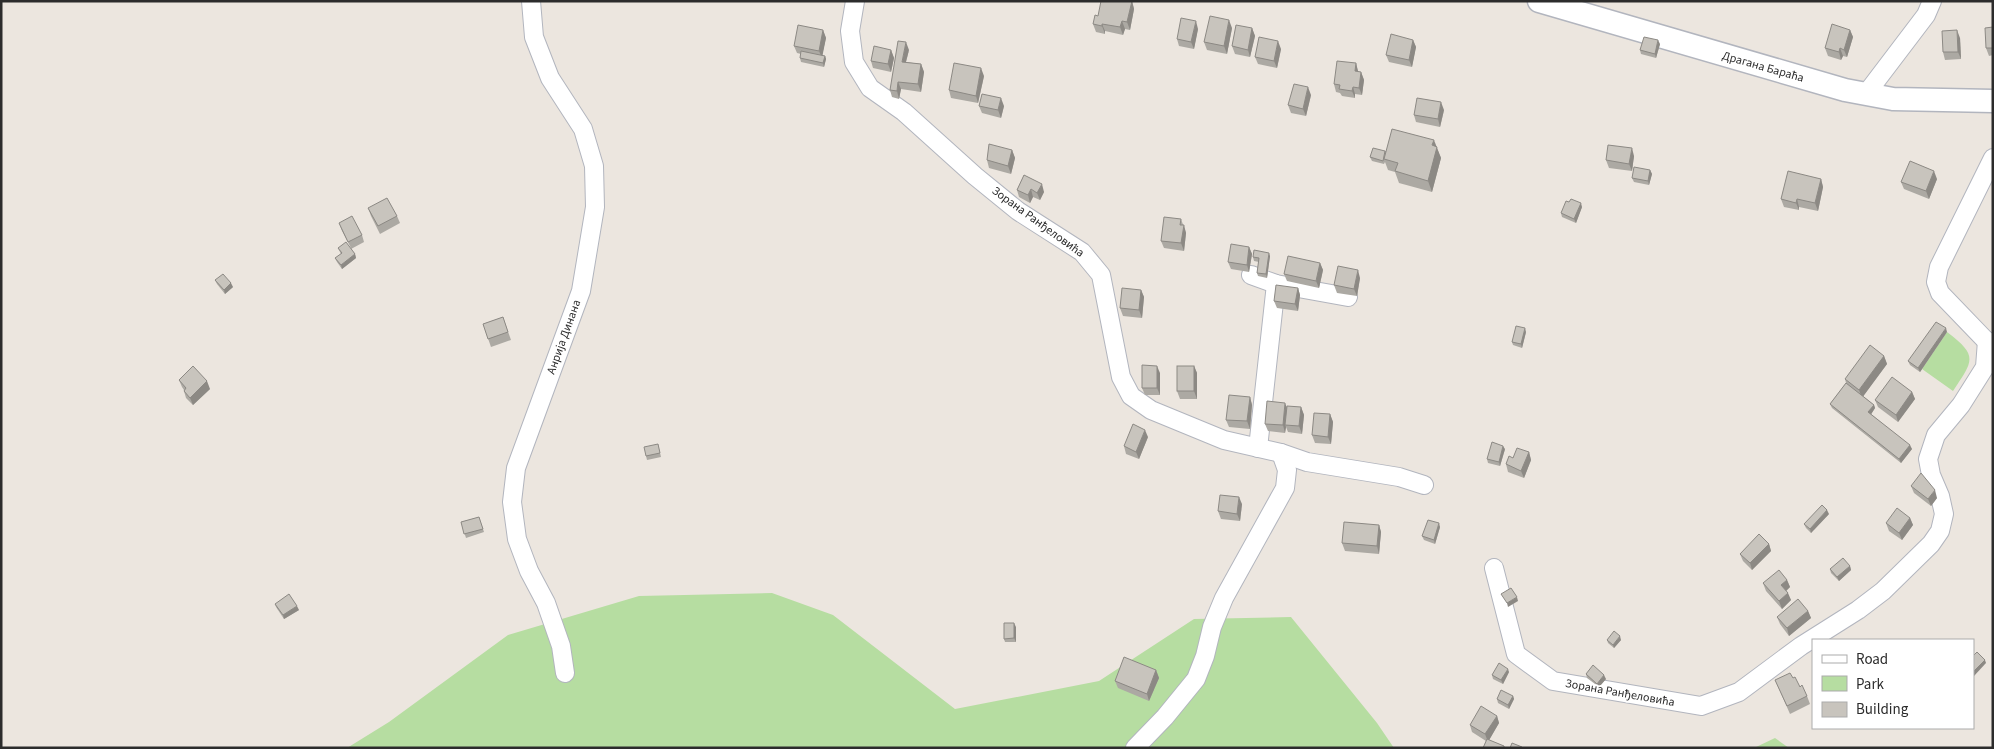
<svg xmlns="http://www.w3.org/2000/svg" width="1994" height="749" font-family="'Source Sans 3',sans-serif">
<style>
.green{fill:#b6dda1}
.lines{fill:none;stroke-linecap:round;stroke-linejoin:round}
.minor-casing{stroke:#b2b5be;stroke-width:20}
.tertiary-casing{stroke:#b2b5be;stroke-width:25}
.minor{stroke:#fff;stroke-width:18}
.tertiary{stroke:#fff;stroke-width:22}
.wall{fill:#aca9a3}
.shaded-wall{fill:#8c8984}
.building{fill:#c8c4bd;stroke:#8c8984}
.labels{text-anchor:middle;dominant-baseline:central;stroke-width:4;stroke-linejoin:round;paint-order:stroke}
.street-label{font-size:12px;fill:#2c2c2c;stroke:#fff}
</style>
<rect width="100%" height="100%" fill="#ece6df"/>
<g class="green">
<path d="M1947 332C1979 356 1973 361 1953 391L1922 369Z"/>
<polygon points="772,593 833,615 955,709 1099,681 1194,619 1291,617 1377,723 1394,748 347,748 389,722 508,635 639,596"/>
<polygon points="1775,738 1789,748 1754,748"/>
</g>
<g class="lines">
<g class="minor-casing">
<g id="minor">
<polyline points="531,1 534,37 550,78 583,129 594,166 595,207 581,291 516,468 512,502 517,539 529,571 546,603 561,646 565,673"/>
<polyline points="855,1 850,31 854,62 870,88 904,112 975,176 1018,211 1082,252 1101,275 1121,377 1131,396 1151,410 1224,440 1281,453 1307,462 1399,477 1424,485"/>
<polyline points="1866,94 1926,15 1932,1"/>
<polyline points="1993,158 1939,267 1936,282 1940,293 1993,348"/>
<polyline points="1251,275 1276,284 1348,297"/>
<polyline points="1258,448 1276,284"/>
<polyline points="1494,568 1516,654 1553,681 1701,706 1739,692 1801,646 1858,610 1883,591 1931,544 1940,531 1944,514 1940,496 1931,475 1928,459 1936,435 1961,405 1985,367 1987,341"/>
<polyline points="1135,748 1165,717 1196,679 1205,656 1212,627 1224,598 1285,488 1287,470 1281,453"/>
</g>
</g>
<g class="tertiary-casing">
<polyline id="tertiary" points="1539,1 1845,90 1893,99 1993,101"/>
</g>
<use href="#minor" class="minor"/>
<use href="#tertiary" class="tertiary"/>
</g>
<g class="wall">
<polygon points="1132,1 1134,9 1130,30 1125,29 1123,35 1105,31 1105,34 1096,32 1093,24 1098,16"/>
<polygon points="1993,27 1993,55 1989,56 1986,48"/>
<polygon points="1232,28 1227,54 1207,50 1204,42"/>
<polygon points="1252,28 1255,36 1250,57 1235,54 1232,46"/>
<polygon points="1198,29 1194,49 1179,46 1177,39"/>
<polygon points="823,30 826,38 822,55 825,56 826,59 824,67 801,62 800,58 801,54 797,53 794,46"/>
<polygon points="1850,30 1853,37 1847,57 1843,56 1841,60 1828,56 1825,48"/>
<polygon points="1960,38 1961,59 1945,60 1943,52"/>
<polygon points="1413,40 1416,47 1412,67 1389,62 1386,55"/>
<polygon points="1660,44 1656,58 1641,54 1640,50"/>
<polygon points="1281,49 1277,68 1258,64 1255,57"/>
<polygon points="891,50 894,58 891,72 873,68 871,61"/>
<polygon points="909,50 906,62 921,64 924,72 921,92 901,89 899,99 892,97 890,90"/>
<polygon points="1356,63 1358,72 1361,72 1364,80 1362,95 1355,94 1355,98 1342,96 1340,93 1336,92 1334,84"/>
<polygon points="984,76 978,103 951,98 949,90"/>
<polygon points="1311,95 1306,116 1291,113 1288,105"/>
<polygon points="979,106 1004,106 1001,118 982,113"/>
<polygon points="1444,110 1440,127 1416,122 1414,115"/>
<polygon points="1436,146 1441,158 1432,192 1399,183 1395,172 1388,170 1385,162 1384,164 1372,161 1370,157 1385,151"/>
<polygon points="1012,150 1015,158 1011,174 989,168 987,160"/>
<polygon points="1634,156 1632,171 1609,168 1606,160"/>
<polygon points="1650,170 1652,174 1649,185 1634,182 1632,178"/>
<polygon points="1024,175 1044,192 1040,200 1033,197 1030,203 1019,197 1017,190"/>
<polygon points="1821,179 1823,187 1818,211 1799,207 1799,210 1784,207 1781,199"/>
<polygon points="1937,179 1929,199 1904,189 1901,182"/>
<polygon points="1582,207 1576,223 1562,217 1561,213"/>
<polygon points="368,208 397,216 400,223 380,234 371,216"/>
<polygon points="1181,219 1186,233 1184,251 1164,248 1161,241"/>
<polygon points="339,223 362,235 364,242 351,249 355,254 356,258 342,269 337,262 335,258 341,254 338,248 351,248 342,231"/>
<polygon points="1249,247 1252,254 1249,272 1231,269 1228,262"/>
<polygon points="1270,256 1267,278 1258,276 1257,273 1259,262 1254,261 1253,257"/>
<polygon points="1320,263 1323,270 1319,288 1287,281 1284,274"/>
<polygon points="1360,278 1357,296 1337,293 1334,285"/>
<polygon points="215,280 233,287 225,294 217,284"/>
<polygon points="1298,288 1300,295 1298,311 1277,308 1274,301"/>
<polygon points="1141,290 1144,297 1142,318 1123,316 1120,308"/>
<polygon points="503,317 511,340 491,347 483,324"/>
<polygon points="1526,332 1522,348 1513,345 1512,342"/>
<polygon points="1947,332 1920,372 1910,365 1908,361"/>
<polygon points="1884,356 1887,364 1863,396 1874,405 1875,408 1871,414 1912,449 1901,463 1832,408 1830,404 1846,383 1845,379"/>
<polygon points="1194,366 1197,373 1197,399 1180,399 1177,391"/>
<polygon points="1160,373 1160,395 1145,395 1142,388"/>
<polygon points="179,380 210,389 193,405 186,398 184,391 184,390 182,387"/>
<polygon points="1912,392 1915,399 1898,422 1878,407 1875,400"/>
<polygon points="1250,397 1252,405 1250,429 1229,427 1226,420"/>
<polygon points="1301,407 1304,415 1302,434 1288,432 1286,427 1285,433 1268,431 1265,424 1287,409"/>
<polygon points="1330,414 1333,422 1331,444 1315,443 1312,435"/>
<polygon points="1148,437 1139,459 1126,454 1124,446"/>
<polygon points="658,444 661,457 647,460 646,456"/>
<polygon points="1505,449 1500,466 1488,463 1487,459"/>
<polygon points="1529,452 1531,460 1524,478 1508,472 1506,464 1513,458"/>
<polygon points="1911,486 1937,498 1931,506 1914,493"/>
<polygon points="1242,504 1240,521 1221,519 1218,511"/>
<polygon points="1829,514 1811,533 1806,528 1804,524"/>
<polygon points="479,517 484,532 466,538 461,522"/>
<polygon points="1910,518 1913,525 1902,540 1889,531 1886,523"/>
<polygon points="1379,525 1381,532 1379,554 1345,551 1342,543"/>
<polygon points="1440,527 1435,544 1424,540 1422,536"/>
<polygon points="1769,544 1771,551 1752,570 1743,561 1740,554"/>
<polygon points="1850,566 1851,570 1839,581 1831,573 1830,569"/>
<polygon points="1787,580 1790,587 1786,591 1791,600 1782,609 1766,591 1763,583"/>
<polygon points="275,604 299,610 284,619 276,607"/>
<polygon points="1808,611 1811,618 1789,636 1780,624 1777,617"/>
<polygon points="1016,627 1016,642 1005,642 1004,639"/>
<polygon points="1607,640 1621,640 1614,648 1608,643"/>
<polygon points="1156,670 1159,678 1149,701 1118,688 1115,681"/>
<polygon points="1509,672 1503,684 1493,679 1492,675"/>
<polygon points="1586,674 1606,679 1599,687 1587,678"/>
<polygon points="1793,678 1807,696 1810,704 1790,714 1775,680"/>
<polygon points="1513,696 1514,699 1509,709 1498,703 1497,699"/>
<polygon points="1497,716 1499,723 1489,740 1504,746 1505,748 1483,748 1486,741 1472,732 1470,725"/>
</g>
<g class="shaded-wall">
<polygon points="1132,1 1134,9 1130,30 1127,22"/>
<polygon points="1229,20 1232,28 1227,54 1224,46"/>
<polygon points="1122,21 1125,29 1123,35 1120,27"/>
<polygon points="1196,21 1198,29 1194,49 1191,42"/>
<polygon points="1102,24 1105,31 1105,34 1102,26"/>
<polygon points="1252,28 1255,36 1250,57 1248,50"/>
<polygon points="823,30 826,38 822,58 819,51"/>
<polygon points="1850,30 1853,37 1847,57 1844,50"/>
<polygon points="1957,30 1960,38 1961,59 1958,52"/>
<polygon points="1413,40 1416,47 1412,67 1409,60"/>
<polygon points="1658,40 1660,44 1656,58 1655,54"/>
<polygon points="1278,41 1281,49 1277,68 1274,61"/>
<polygon points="906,42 909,50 904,69 902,62"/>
<polygon points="1840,48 1843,56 1841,60 1839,52"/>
<polygon points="891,50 894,58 891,72 888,64"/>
<polygon points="825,56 826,59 824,67 823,63"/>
<polygon points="1356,63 1358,71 1357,79 1355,71"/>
<polygon points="921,64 924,72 921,92 918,84"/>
<polygon points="981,68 984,76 978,103 976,96"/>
<polygon points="1361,72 1364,80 1362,95 1359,88"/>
<polygon points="898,82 901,89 899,99 897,91"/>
<polygon points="1308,87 1311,95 1306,116 1303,109"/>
<polygon points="1353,87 1355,94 1355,98 1352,91"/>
<polygon points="1001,98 1004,106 1001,118 998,110"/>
<polygon points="1441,102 1444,110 1440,127 1438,119"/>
<polygon points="1434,140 1441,158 1432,192 1428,181 1432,145"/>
<polygon points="1632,148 1634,156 1632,171 1629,164"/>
<polygon points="1012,150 1015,158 1011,174 1008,166"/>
<polygon points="1650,170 1652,174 1649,185 1648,181"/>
<polygon points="1934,171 1937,179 1929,199 1926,191"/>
<polygon points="1821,179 1823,187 1818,211 1815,203"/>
<polygon points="1042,184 1044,192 1040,200 1037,193"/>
<polygon points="1031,189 1033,197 1030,203 1028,195"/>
<polygon points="1797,199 1799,207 1799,210 1796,203"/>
<polygon points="1581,203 1582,207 1576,223 1574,219"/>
<polygon points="1184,225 1186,233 1184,251 1181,243"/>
<polygon points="1249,247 1252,254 1249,272 1247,265"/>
<polygon points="1269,253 1270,256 1267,278 1266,274"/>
<polygon points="355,254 356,258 342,269 341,265"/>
<polygon points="1320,263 1323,270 1319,288 1316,281"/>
<polygon points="1358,270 1360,278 1357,296 1354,289"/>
<polygon points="231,283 233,287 225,294 224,290"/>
<polygon points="1298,288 1300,295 1298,311 1295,304"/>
<polygon points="1141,290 1144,297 1142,318 1139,310"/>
<polygon points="1525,328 1526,332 1522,348 1521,344"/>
<polygon points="1946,328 1947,332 1920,372 1918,368"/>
<polygon points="1884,356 1887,364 1862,398 1859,390"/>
<polygon points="1157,366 1160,373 1160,395 1157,388"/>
<polygon points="1194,366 1197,373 1197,399 1194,391"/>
<polygon points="207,381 210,389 193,405 190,398"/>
<polygon points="1912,392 1915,399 1898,422 1896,415"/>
<polygon points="1250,397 1252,405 1250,429 1247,421"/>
<polygon points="1285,403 1288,410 1285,425 1286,427 1285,433 1283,425"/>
<polygon points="1874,405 1875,408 1870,416 1868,412"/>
<polygon points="1301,407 1304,415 1302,434 1299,426"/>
<polygon points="1330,414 1333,422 1331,444 1328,437"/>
<polygon points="1145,430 1148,437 1139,459 1136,452"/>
<polygon points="1910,445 1912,449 1901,463 1899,459"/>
<polygon points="1503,446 1505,449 1500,466 1499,462"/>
<polygon points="1529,452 1531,460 1524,478 1521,471"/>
<polygon points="1935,490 1937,498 1931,506 1928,499"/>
<polygon points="1239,497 1242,504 1240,521 1237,514"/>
<polygon points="1827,510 1829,514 1811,533 1810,529"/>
<polygon points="1910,518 1913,525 1902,540 1899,533"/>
<polygon points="1439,523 1440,527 1435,544 1434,540"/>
<polygon points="1379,525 1381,532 1379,554 1377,546"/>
<polygon points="1769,544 1771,551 1752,570 1750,563"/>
<polygon points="1850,566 1851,570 1839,581 1837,577"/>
<polygon points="1787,580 1790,587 1784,593 1781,585"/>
<polygon points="1788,593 1791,600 1782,609 1779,601"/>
<polygon points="1517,597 1518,601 1508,607 1507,603"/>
<polygon points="297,606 299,610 284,619 283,615"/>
<polygon points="1808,611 1811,618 1789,636 1787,628"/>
<polygon points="1014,623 1016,627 1016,642 1014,638"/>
<polygon points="1620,636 1621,640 1614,648 1613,645"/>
<polygon points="1985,660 1986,663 1974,676 1973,672"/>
<polygon points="1508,669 1509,672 1503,684 1501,680"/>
<polygon points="1156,670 1159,678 1149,701 1147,694"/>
<polygon points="1604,675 1606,679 1599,687 1597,684"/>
<polygon points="1513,696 1514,699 1509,709 1508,705"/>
<polygon points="1497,716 1499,723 1488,742 1485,734"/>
</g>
<g class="building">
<polygon points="1101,1 1132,1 1127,22 1122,21 1120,27 1102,24 1102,26 1093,24 1095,15 1098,16"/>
<polygon points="1210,16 1229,20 1224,46 1204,42"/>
<polygon points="1181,18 1196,21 1191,42 1177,39"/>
<polygon points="1832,24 1850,30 1844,50 1840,48 1839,52 1825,48"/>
<polygon points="798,25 823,30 819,51 794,46"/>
<polygon points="1236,25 1252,28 1248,50 1232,46"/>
<polygon points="1993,27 1993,48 1986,48 1985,28"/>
<polygon points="1957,30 1958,52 1943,52 1942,31"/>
<polygon points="1391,34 1413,40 1409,60 1386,55"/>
<polygon points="1259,37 1278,41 1274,61 1255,57"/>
<polygon points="1644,37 1658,40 1655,54 1640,50"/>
<polygon points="898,41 906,42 902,62 921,64 918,84 898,82 897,91 890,90"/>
<polygon points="874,46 891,50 888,64 871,61"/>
<polygon points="801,51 825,56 823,63 800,58"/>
<polygon points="1337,61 1356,63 1355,71 1361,72 1359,88 1353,87 1352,91 1339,89 1340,85 1334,84"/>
<polygon points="954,63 981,68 976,96 949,90"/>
<polygon points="1294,84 1308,87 1303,109 1288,105"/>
<polygon points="982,94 1001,98 998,110 979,106"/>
<polygon points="1417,98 1441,102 1438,119 1414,115"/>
<polygon points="1392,129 1434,140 1432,145 1437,147 1428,181 1395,171 1398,163 1384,159"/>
<polygon points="989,144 1012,150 1008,166 987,160"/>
<polygon points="1608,145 1632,148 1629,164 1606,160"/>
<polygon points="1373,148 1385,151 1383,161 1370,157"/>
<polygon points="1910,161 1934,171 1926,191 1901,182"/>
<polygon points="1634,167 1650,170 1648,181 1632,178"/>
<polygon points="1788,171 1821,179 1815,203 1797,199 1796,203 1781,199"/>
<polygon points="1024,175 1042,184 1037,193 1031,189 1028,195 1017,190"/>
<polygon points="387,198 397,216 378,226 368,208"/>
<polygon points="1571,199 1581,203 1574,219 1561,213 1566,201 1569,202"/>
<polygon points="352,216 362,235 348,242 339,223"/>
<polygon points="1164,217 1181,219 1180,225 1184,225 1181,243 1161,241"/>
<polygon points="346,242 355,254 341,265 335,258 342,253 338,248"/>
<polygon points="1231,244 1249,247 1247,265 1228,262"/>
<polygon points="1254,250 1269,253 1266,274 1257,273 1259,258 1253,257"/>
<polygon points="1288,256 1320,263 1316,281 1284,274"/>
<polygon points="1338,266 1358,270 1354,289 1334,285"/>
<polygon points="223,274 231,283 224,290 215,280"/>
<polygon points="1276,285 1298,288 1295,304 1274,301"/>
<polygon points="1122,288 1141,290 1139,310 1120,308"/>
<polygon points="503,317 508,332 488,339 483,324"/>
<polygon points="1936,322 1946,328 1918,368 1908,361"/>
<polygon points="1516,326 1525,328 1521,344 1512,342"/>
<polygon points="1870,345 1884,356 1859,390 1845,379"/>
<polygon points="1142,365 1157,366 1157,388 1142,388"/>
<polygon points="193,366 207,381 190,398 184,391 186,388 179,380"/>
<rect x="1177" y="366" width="17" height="25"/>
<polygon points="1892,377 1912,392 1896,415 1875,400"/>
<polygon points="1846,383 1874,405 1868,412 1910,445 1899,459 1830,404"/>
<polygon points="1229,395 1250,397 1247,421 1226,420"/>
<polygon points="1267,401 1285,403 1283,425 1265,424"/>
<polygon points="1287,406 1301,407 1299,426 1285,425"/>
<polygon points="1314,413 1330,414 1328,437 1312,435"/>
<polygon points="1133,424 1145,430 1136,452 1124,446"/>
<polygon points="1492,442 1503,446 1499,462 1487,459"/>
<polygon points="658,444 660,453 646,456 644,447"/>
<polygon points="1517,448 1529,452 1521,471 1506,464 1509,456 1513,458"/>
<polygon points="1921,473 1935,490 1928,499 1911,486"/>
<polygon points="1220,495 1239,497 1237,514 1218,511"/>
<polygon points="1822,505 1827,510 1810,529 1804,524"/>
<polygon points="1897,508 1910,518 1899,533 1886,523"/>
<polygon points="479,517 483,529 464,534 461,522"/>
<polygon points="1428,520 1439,523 1434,540 1422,536"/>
<polygon points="1344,522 1379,525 1377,546 1342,543"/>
<polygon points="1759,534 1769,544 1750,563 1740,554"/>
<polygon points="1843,558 1850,566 1837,577 1830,569"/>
<polygon points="1779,570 1787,580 1781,585 1788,593 1779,601 1763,583"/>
<polygon points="1511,588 1517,597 1507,603 1501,594"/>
<polygon points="289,594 297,606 283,615 275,604"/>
<polygon points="1798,599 1808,611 1787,628 1777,617"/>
<polygon points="1004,623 1014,623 1014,638 1004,639"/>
<polygon points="1614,631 1620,636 1613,645 1607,640"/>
<polygon points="1977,652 1985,660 1973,672 1973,656"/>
<polygon points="1124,657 1156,670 1147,694 1115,681"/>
<polygon points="1499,663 1508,669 1501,680 1492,675"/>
<polygon points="1593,665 1604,675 1597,684 1586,674"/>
<polygon points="1790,673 1793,678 1795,677 1800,687 1802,685 1807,696 1787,706 1775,680"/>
<polygon points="1501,690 1513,696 1508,705 1497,699"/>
<polygon points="1481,706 1497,716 1485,734 1470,725"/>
<polygon points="1487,739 1504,746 1504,748 1483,748"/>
<polygon points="1512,743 1522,747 1522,748 1510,748"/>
</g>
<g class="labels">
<g class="street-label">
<text transform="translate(1763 67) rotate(16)">Драгана Бараћа</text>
<text transform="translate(1038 222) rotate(36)">Зорана Ранђеловића</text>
<text transform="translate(564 337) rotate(-70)">Анрија Динана</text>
<text transform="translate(1620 693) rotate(10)">Зорана Ранђеловића</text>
</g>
</g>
<rect width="1994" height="749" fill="none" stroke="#2c2c2c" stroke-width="5"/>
<rect x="1812" y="639" width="162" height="90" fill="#ffffff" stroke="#ababab"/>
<rect x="1822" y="655" width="25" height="8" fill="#ffffff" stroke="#ababab"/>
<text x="1856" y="664" font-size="15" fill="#2c2c2c">Road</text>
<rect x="1822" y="676" width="25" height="15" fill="#b6dda1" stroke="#ababab"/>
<text x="1856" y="689" font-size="15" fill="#2c2c2c">Park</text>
<rect x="1822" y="702" width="25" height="15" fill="#c8c4bd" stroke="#ababab"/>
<text x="1856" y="714" font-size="15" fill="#2c2c2c">Building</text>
</svg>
